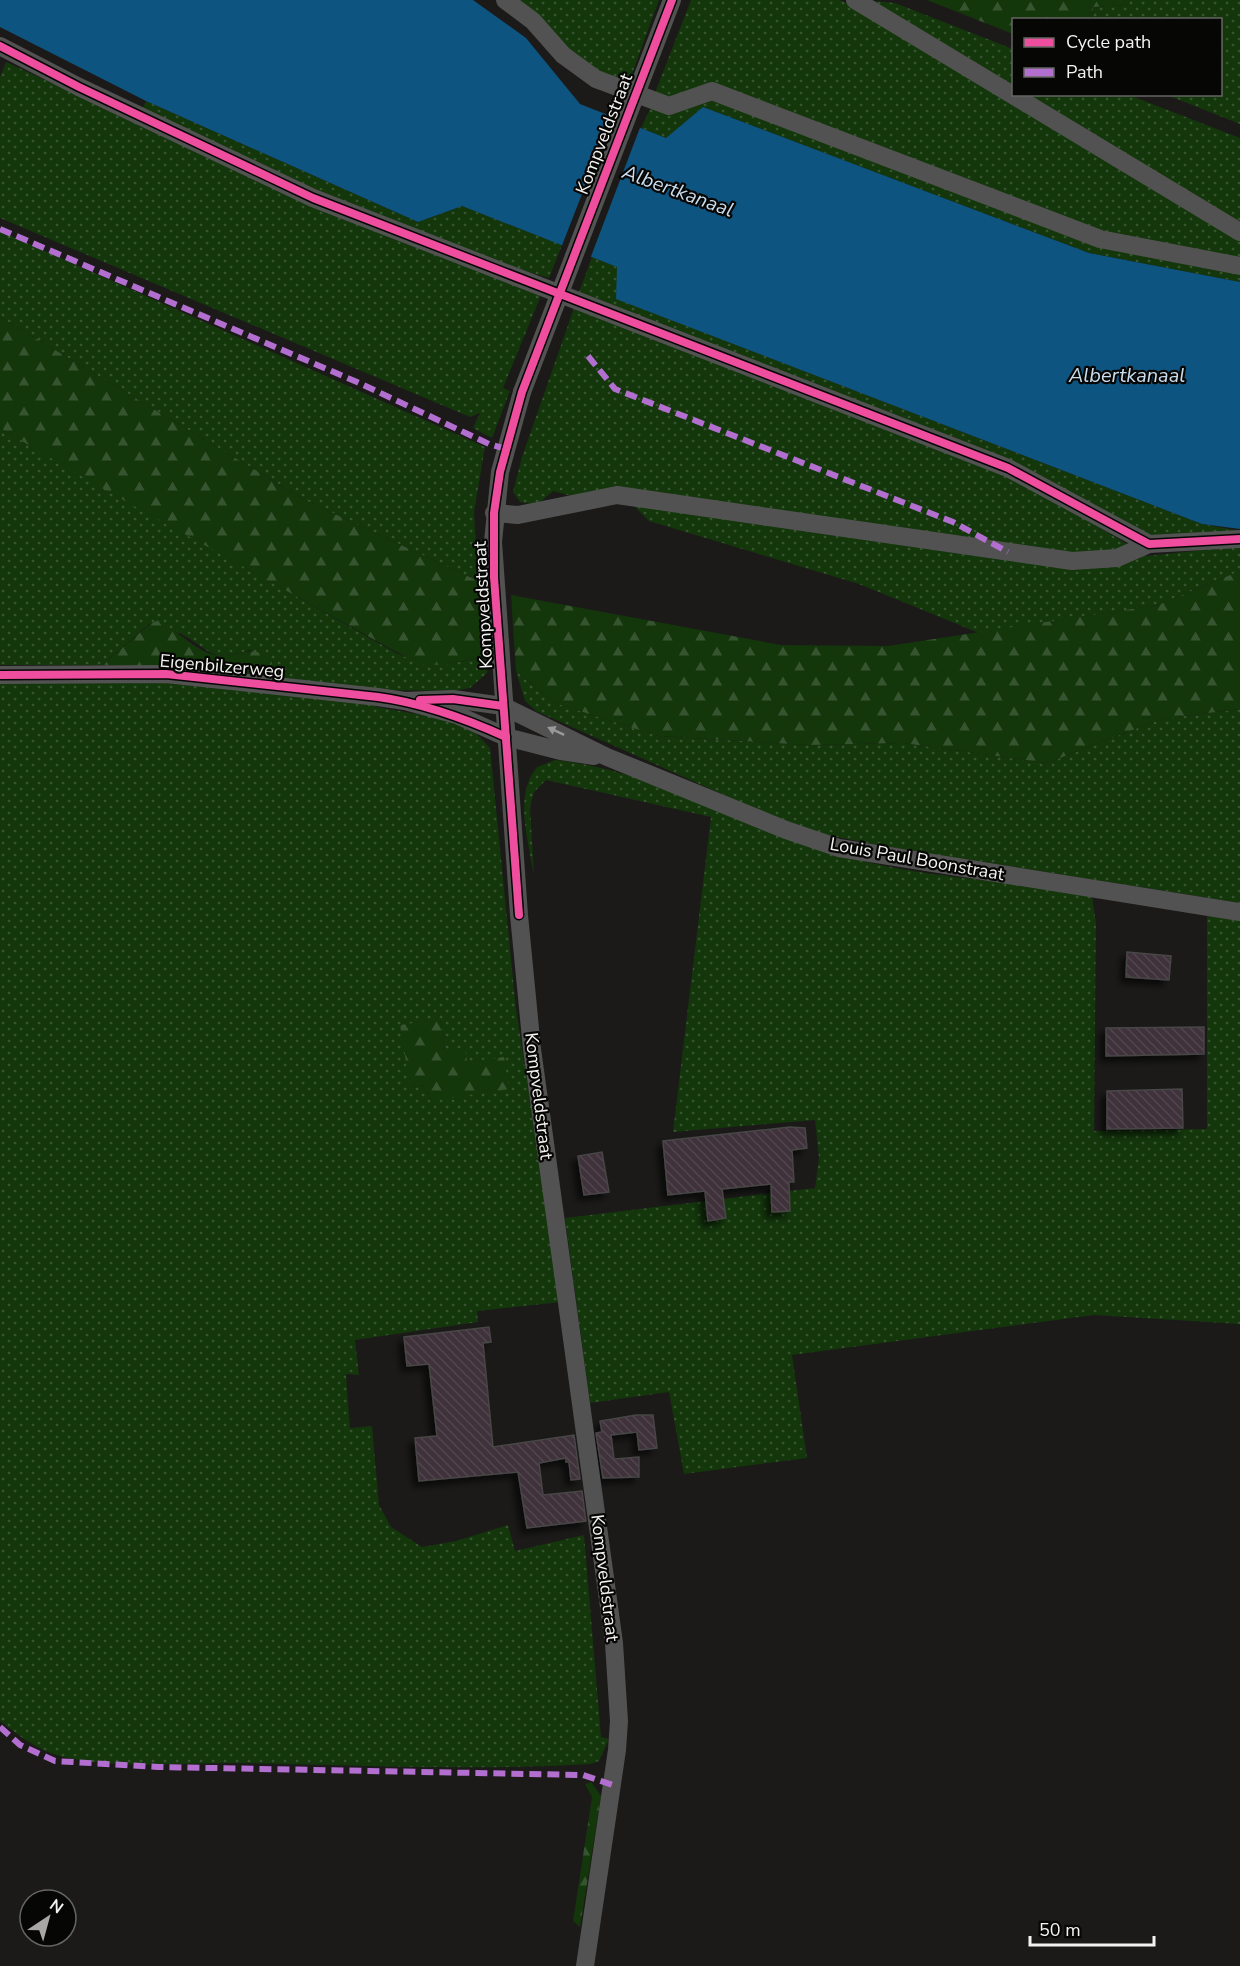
<svg xmlns="http://www.w3.org/2000/svg" width="1240" height="1966" font-family="'Nunito Sans',sans-serif">
<style>
.grass{fill:url(#grass-dots);fill-rule:evenodd}
.forest{fill:url(#forest-firs)}
.water{fill:#0e5480}
.pier{fill:#1b1a19}
.building{fill:url(#building-back-hatch);stroke:#474646;stroke-width:1.5;filter:url(#shadow)}
.lines{fill:none;stroke-linecap:round;stroke-linejoin:round}
.minor{stroke:#535252;stroke-width:18}
.minor-bridge{stroke:#535252;stroke-width:18}
.quiet{stroke:#b36fd0;stroke-width:6;stroke-dasharray:12 6;stroke-linecap:butt}
.cycleway-casing{stroke:#060605;stroke-width:11}
.cycleway{stroke:#ef4d9e;stroke-width:8}
.oneway{fill:#9b9a9a}
.labels{text-anchor:middle;dominant-baseline:central;stroke-width:4.5;stroke-linejoin:round;paint-order:stroke}
.street-label{font-size:18px;fill:#f4f3f1;stroke:#060605}
.water-label{font-size:20px;font-style:italic;fill:#c9ddee;stroke:#060605}
</style>
<defs>
<pattern id="grass-dots" width="8" height="8" patternUnits="userSpaceOnUse" patternTransform="scale(1.5)"><rect width="8" height="8" fill="#13360b"/><path d="M2 2h.1M6 6h.1" fill="none" stroke="#36542f" stroke-width="1.8" stroke-linecap="round"/></pattern>
<pattern id="forest-firs" width="22" height="20" patternUnits="userSpaceOnUse" patternTransform="scale(1.5)"><rect width="22" height="20" fill="#13360b"/><path d="M5 1l3.5 6h-7zM16 11l3.5 6h-7z" fill="#36542f"/></pattern>
<pattern id="building-back-hatch" width="6" height="6" patternUnits="userSpaceOnUse" patternTransform="scale(1.5)"><rect width="6" height="6" fill="#40313b"/><path d="M-1 5l2 2M0 0l6 6M5-1l2 2" fill="none" stroke="#53454e"/></pattern>
<filter id="shadow"><feDropShadow dx="-5.5" dy="5.5" stdDeviation="3" flood-color="#0009"/></filter>
</defs>
<rect width="100%" height="100%" fill="#1b1a19"/>
<g class="grass">
<polygon points="514,0 659,0 628,85 591,70"/>
<polygon points="691,0 840,0 846,3 1240,236 1240,259 1112,237 719,88 672,99 655,93"/>
<polygon points="863,0 895,3 1013,49 1013,88"/>
<polygon points="1124,0 1240,0 1240,124 1167,95 1220,94 1220,20 1092,20 1093,7 1125,5"/>
<polygon points="6,62 331,211 542,293 503,388 510,391 492,438 473,428 480,413 470,417 0,218 0,77"/>
<polygon points="1024,95 1129,95 1240,138 1240,222"/>
<polygon points="718,99 1052,228 1240,271 1240,282 1089,253 703,107 666,138 641,128 652,105"/>
<path d="M146 101 418 222 462 206 562 245 549 278C408 236 274 172 141 112Z"/>
<polygon points="0,231 485,447 474,512 478,581 307,501 0,317"/>
<polygon points="592,257 617,267 617,299 1202,524 1240,531 1166,537 1141,533 602,303 579,292"/>
<polygon points="574,308 1010,474 1147,556 1240,546 1240,571 1158,605 979,633 859,584 649,521 616,488 579,498 553,491 537,505 520,502 513,492 522,457"/>
<path d="M0 428 396 653C432 670 450 664 489 656L487 673 470 688 453 691 383 690 268 676 273 660 250 650C207 663 214 651 181 634 172 629 160 627 149 624L102 665H0Z"/>
<polygon points="516,671 555,703 658,736 808,745 903,743 1047,763 1161,719 1240,709 1240,903 883,846 806,831 779,823 722,794 536,711 525,701"/>
<path d="M0 679 168 680 367 700 377 707 451 720 470 727 490 748 516 1009 561 1302 477 1311 478 1322 355 1340 359 1375 346 1374 350 1428 372 1426 379 1505 391 1527 422 1547 456 1541 508 1525 515 1551 584 1535 601 1737 609 1739 599 1761 591 1764C475 1771 360 1765 245 1763 184 1762 123 1770 63 1757 39 1751 19 1736 0 1721ZM440 1019 445 1050 467 1062 430 1101 427 1085 410 1087Z"/>
<path d="M555 760C651 770 737 822 828 851 906 877 999 880 1081 891L1092 897 1096 923 1094 1131 1207 1129V915L1240 920V1324L1094 1315 792 1355 807 1458 684 1474 669 1392 590 1403 565 1218 815 1188 819 1158 815 1120 673 1132 711 817 546 780 534 792 530 807 534 876C529 842 513 796 537 767Z"/>
</g>
<g class="forest">
<polygon points="927,0 1124,0 1125,5 1093,7 1092,19 1014,20 1013,34"/>
<polygon points="0,317 307,501 478,581 489,656 442,665 418,664 100,487 0,428"/>
<polygon points="1240,571 1240,709 1161,719 1047,763 903,743 808,745 658,736 555,703 516,671 511,595 781,645 888,646 1158,605"/>
<path d="M159 620C174 629 195 649 211 654 239 662 246 640 273 660L268 676 177 667 102 665 150 624Z"/>
<polygon points="440,1019 445,1050 465,1047 467,1062 504,1057 509,1089 430,1101 427,1085 410,1087 400,1025"/>
<polygon points="591,1782 601,1796 580,1927 573,1921 592,1797 585,1784"/>
</g>
<polygon class="water" points="0,0 473,0 526,38 580,104 666,138 703,107 1089,253 1240,282 1240,529 1202,524 616,299 617,267 462,206 418,222 146,101 0,27"/>
<polygon class="pier" points="613,114 641,125 590,259 561,248"/>
<g class="building">
<polygon points="1127,952 1171,956 1169,980 1126,977"/>
<polygon points="1204,1027 1204,1054 1106,1056 1106,1028"/>
<polygon points="1182,1089 1183,1128 1107,1129 1107,1091"/>
<polygon points="790,1127 805,1128 807,1148 792,1150 794,1182 789,1182 790,1211 772,1212 771,1184 722,1189 726,1218 708,1221 705,1191 668,1195 663,1141"/>
<polygon points="602,1152 609,1192 584,1195 578,1156"/>
<polygon points="489,1327 491,1342 483,1343 493,1447 574,1435 580,1479 571,1480 569,1462 566,1462 566,1458 539,1463 543,1495 582,1491 586,1521 527,1528 518,1472 419,1481 415,1438 437,1436 429,1364 407,1366 404,1337"/>
<polygon points="636,1415 653,1415 657,1448 639,1450 637,1432 611,1435 614,1459 639,1457 639,1477 603,1478 596,1433 602,1432 600,1421"/>
</g>
<g class="lines">
<g class="minor">
<polyline points="505,0 533,21 563,55 596,79 669,106 712,91 1100,239 1240,266"/>
<polyline points="855,0 1240,232"/>
<polyline points="0,46 79,87 313,198 1008,468 1149,544"/>
<polyline points="522,392 500,472 493,542 519,915 532,1049 614,1643 619,1721 617,1750 585,1966"/>
<polyline points="494,513 518,515 617,495 1072,561 1117,558 1149,544 1240,539"/>
<polyline points="0,675 166,674 378,697 405,701 457,715 506,737 561,751 594,756"/>
<polyline points="405,701 453,699 503,706 607,757 786,830 839,848 1240,912"/>
</g>
<polyline class="minor-bridge" points="522,392 672,0"/>
<g class="quiet">
<polyline points="0,229 357,382 489,444 506,449"/>
<polyline points="588,356 615,389 953,522 1008,552"/>
<polyline points="0,1727 20,1745 55,1761 158,1767 583,1775 613,1785"/>
</g>
<g class="cycleway-casing">
<g id="cycleway">
<polyline points="0,46 79,87 313,198 1008,468 1149,544 1240,539"/>
<path d="M0 675 166 674 378 697C423 703 464 718 506 737"/>
<polyline points="420,700 453,699 503,706"/>
<polyline points="519,915 494,577 494,513 500,472 522,392 672,0"/>
</g>
</g>
<use href="#cycleway" class="cycleway"/>
</g>
<defs><path id="oneway-solid" d="M-6-.8H1V-3.2L6.5 0L1 3.2V.8H-6Z" transform="scale(1.5)"/></defs>
<use class="oneway" href="#oneway-solid" transform="translate(556 731) rotate(-155)"/>
<g class="labels">
<g class="street-label">
<text transform="translate(604 134) rotate(-69)">Kompveldstraat</text>
<text transform="translate(483 605) rotate(-93)">Kompveldstraat</text>
<text transform="translate(222 666) rotate(5)">Eigenbilzerweg</text>
<text transform="translate(917 859) rotate(10)">Louis Paul Boonstraat</text>
<text transform="translate(539 1096) rotate(83)">Kompveldstraat</text>
<text transform="translate(605 1578) rotate(83)">Kompveldstraat</text>
</g>
<g class="water-label">
<text transform="translate(678 191) rotate(20)">Albertkanaal</text>
<text x="1127" y="375">Albertkanaal</text>
</g>
</g>
<rect x="1012" y="18" width="210" height="78" fill="#060605" stroke="#656563" stroke-width="1.5"/>
<rect x="1024" y="38" width="30" height="9" fill="#ef4d9e" stroke="#656563" stroke-width="1.5"/>
<text x="1066" y="48" font-size="18" fill="#f4f3f1">Cycle path</text>
<rect x="1024" y="68" width="30" height="9" fill="#b36fd0" stroke="#656563" stroke-width="1.5"/>
<text x="1066" y="78" font-size="18" fill="#f4f3f1">Path</text>
<g transform="translate(48 1918) rotate(36)"><circle r="28" fill="#060605" stroke="#656563" stroke-width="1.5"/>
<path d="M0-4.5L10 22L0 15L-10 22Z" fill="#a8a7a5"/>
<text y="-9" font-size="16" font-weight="bold" text-anchor="middle" fill="#f4f3f1">N</text>
</g>
<path d="M1030 1936v9h124v-9" fill="none" stroke="#f4f3f1" stroke-width="3"/>
<text x="1039" y="1936" font-size="18" fill="#f4f3f1" stroke="#060605" stroke-width="4.5" paint-order="stroke">50 m</text>
</svg>
